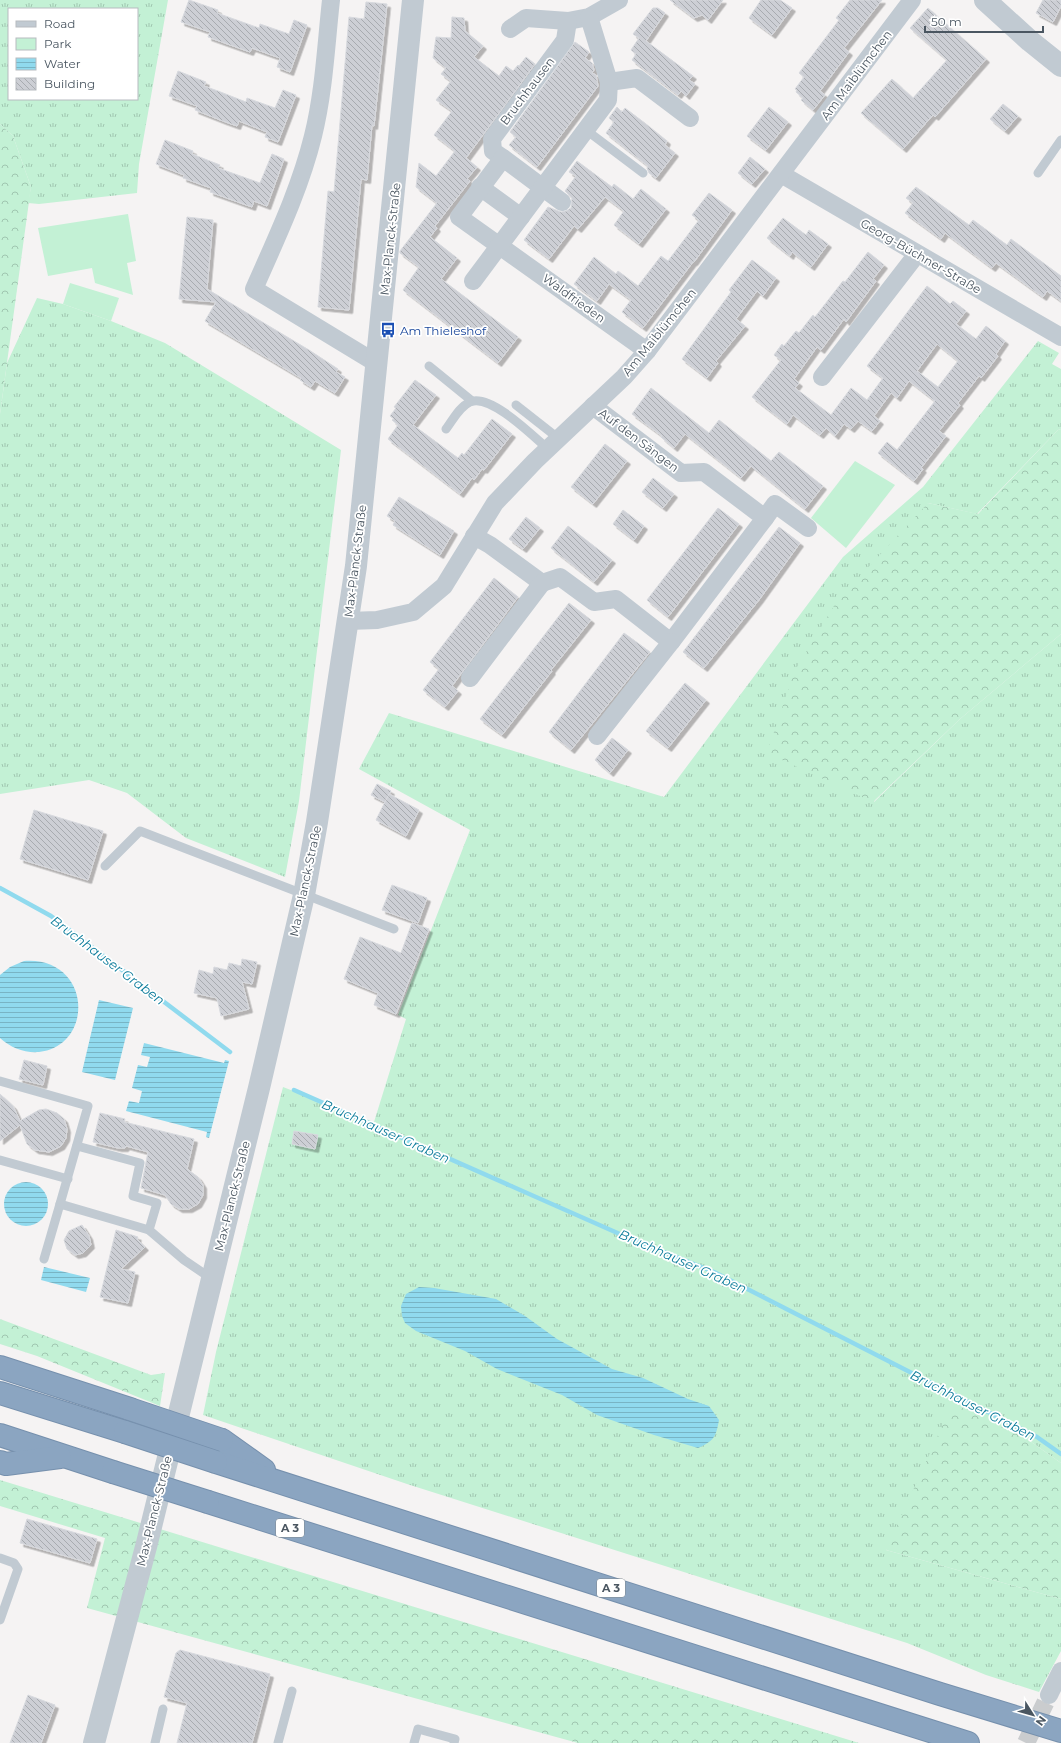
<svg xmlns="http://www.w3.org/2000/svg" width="1061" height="1743" font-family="Montserrat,sans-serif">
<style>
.grass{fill:url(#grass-tufts);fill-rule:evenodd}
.forest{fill:url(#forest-crowns)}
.green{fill:#c3f1d5}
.water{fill:url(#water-rules)}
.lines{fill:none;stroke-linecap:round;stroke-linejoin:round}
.stream{stroke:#90daee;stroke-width:4.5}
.building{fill:url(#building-back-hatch);stroke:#d7d9de;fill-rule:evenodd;filter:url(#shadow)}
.minor-tunnel{stroke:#caccce;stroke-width:18;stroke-dasharray:18 9;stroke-linecap:butt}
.motorway-casing{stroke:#7690ad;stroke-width:24}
.service{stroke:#c1cad2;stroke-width:9}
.minor{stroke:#c1cad2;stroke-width:18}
.tertiary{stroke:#c1cad2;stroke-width:22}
.motorway{stroke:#8ba5c1;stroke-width:22}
.motorway-bridge-casing{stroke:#7690ad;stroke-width:24;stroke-linecap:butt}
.motorway-bridge{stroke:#8ba5c1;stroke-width:22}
.labels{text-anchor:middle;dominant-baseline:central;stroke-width:3.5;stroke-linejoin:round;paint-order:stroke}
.shield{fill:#fff;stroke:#808990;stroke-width:1}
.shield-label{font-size:11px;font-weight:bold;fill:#4a5661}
.street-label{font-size:12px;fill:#4a5661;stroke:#fff}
.transit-label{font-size:12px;fill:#164399;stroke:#fff;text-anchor:start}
.water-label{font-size:13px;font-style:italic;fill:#0c7c9b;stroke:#fff}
</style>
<defs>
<pattern id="grass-tufts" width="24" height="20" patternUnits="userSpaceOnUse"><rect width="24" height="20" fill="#c3f1d5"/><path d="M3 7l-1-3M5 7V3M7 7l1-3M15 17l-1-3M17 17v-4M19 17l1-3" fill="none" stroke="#a0c6b0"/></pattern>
<pattern id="forest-crowns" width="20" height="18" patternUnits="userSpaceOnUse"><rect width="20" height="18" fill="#c3f1d5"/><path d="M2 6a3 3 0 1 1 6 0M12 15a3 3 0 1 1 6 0" fill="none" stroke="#a0c6b0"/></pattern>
<pattern id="water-rules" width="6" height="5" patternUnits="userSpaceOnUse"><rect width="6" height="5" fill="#90daee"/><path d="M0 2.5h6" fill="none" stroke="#78b4c4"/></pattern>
<pattern id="building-back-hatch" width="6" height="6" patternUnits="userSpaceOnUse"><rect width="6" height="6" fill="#cdcfd5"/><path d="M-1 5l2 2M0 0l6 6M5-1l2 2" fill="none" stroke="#a8abb0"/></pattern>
<filter id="shadow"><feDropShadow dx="3.5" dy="3.5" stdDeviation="0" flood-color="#0004"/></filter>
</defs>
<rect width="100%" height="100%" fill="#f5f3f3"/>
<g class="grass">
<path d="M0 0H168L139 164 137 193 39 204 28 203 31 187 13 136 0 124ZM9 9H137V99H9Z"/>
<polygon points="37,298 63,304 111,321 165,343 341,450 299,801 285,877 186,838 127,793 89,780 0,794 0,414 7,363"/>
<polygon points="1038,341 1059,353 1052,364 1061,369 1061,429 1058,430 977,514 928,503 874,802 960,719 1061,634 1061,1463 1027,1439 886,1550 1061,1599 1061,1651 1039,1692 986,1675 907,1643 407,1484 203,1415 216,1352 283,1087 374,1122 406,1019 398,1015 470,830 359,769 389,713 664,797 843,557 923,487"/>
</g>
<g class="forest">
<polygon points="0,124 13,136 31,187 0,414"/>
<polygon points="1061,429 1061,634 960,719 873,802 767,753 794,672 837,601 928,503 978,514 1058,430"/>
<polygon points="0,1319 151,1375 165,1373 160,1406 37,1356 0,1344"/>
<polygon points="954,1400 1027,1439 1061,1463 1061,1599 886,1550"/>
<polygon points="0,1480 859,1743 578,1743 87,1608 105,1538 0,1506"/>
</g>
<g class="green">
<polygon points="128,214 136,261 127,263 133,295 95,283 92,268 48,276 38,228"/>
<polygon points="70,283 119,298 111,321 63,304"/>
<polygon points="855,461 895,485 846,548 811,518"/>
</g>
<g class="water">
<path d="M24 961C91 956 96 1045 39 1052 24 1053 11 1048 0 1038V975L10 967Z"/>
<polygon points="99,1000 133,1008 115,1080 82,1072"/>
<polygon points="144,1043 224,1063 225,1060 229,1061 209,1138 206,1137 207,1132 126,1111 129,1101 139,1103 142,1091 132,1088 138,1065 147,1067 150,1057 141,1055"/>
<circle cx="26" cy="1204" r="22"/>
<polygon points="44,1267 90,1278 86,1292 41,1280"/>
<path d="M419 1287 434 1288 496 1299 525 1316 557 1339 612 1369 643 1378 688 1399 709 1406 719 1420C716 1437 714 1441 698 1448L654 1435 597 1415 562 1395 497 1369 465 1351 416 1331 405 1323 402 1316 401 1306 406 1294Z"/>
</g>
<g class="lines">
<g class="stream">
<polyline points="0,888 51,916 230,1052"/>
<polyline points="294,1090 622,1235 714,1272 1037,1437 1061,1454"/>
</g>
</g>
<g class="building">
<polygon points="189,0 218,10 217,13 259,28 260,24 289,34 294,20 307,25 290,72 277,67 280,58 252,48 250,52 208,37 210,32 181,22"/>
<polygon points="670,0 723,0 708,20 702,15 694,18"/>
<polygon points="761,0 780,0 792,8 772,35 749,18"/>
<polygon points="850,0 882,0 844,48 849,52 820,91 825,95 813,110 801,100 803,98 796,92 797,90 795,89 804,77 799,73 839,20 836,18"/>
<polygon points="1043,0 1061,0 1061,6 1053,22 1036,13"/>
<polygon points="366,2 387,4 374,126 372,125 367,180 361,179 349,310 318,307 328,191 334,192 349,17 364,19"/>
<polygon points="653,8 658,8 665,13 646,41 693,76 689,80 695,84 686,96 681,91 678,95 632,60 636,54 631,50 639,38 633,34"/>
<polygon points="928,8 986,59 935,117 933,115 903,149 861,113 892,79 913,98 947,60 910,28"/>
<polygon points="452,17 464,18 465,31 483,46 474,57 499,76 506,66 513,71 518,65 519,66 526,57 535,64 466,158 477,167 467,179 470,181 435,226 437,228 430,237 457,258 441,279 518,337 498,363 403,290 419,267 400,253 400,251 437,203 416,187 419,163 436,176 455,151 434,135 452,111 436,100 451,81 441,74 446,68 433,58 436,37 451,38"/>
<polygon points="575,42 589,52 585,58 592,63 594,70 592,73 596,75 598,86 537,167 509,145 516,137 510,132"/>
<polygon points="178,71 206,82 204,86 218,91 246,102 247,98 275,108 283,90 296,95 278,142 265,137 267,132 239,121 237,126 223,121 195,110 197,106 169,96"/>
<polygon points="1003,104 1018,116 1005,131 990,119"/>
<polygon points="617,107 622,112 625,108 646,124 667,141 665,145 675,153 656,178 649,173 647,168 648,166 606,133 614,122 609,118"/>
<polygon points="769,107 788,122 766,150 747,136"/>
<polygon points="165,140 193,151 192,154 220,165 218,168 260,183 272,154 284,159 267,206 254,201 252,207 210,192 211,188 183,178 184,175 156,164"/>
<polygon points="750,157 765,169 752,184 738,173"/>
<polygon points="577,161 612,187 614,184 633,199 641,189 666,209 639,244 614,225 624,211 605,197 578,229 574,226 549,259 524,240 548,207 561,212 566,211 571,208 572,198 565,191 576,176 569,172"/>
<polygon points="916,187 969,225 973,220 1007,245 1011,239 1061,276 1061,301 1047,291 1043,297 996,263 992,268 945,233 941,239 905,213 913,203 906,198"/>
<polygon points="709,193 732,210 694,262 693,262 643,328 622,312 631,300 609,284 597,301 574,284 594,257 616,274 618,271 638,286 661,256 668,261 699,220 692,215"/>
<polygon points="187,217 213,220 207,289 309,350 338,369 336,372 345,377 335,393 315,381 311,387 300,380 301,378 205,321 216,302 179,299"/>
<polygon points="783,218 806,235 809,230 828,244 811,267 792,252 790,256 767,238"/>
<path d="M868 252 884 265 873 279 876 281 846 322 844 319 821 350 817 347 794 379 799 383 795 388 831 415 851 388 867 400 883 378 867 366 927 286 950 304 953 301 966 311 956 324 976 339 986 326 1005 341 996 354 998 356 981 378 979 376 958 403 960 405 939 431 946 436 921 468 923 469 914 481 878 453 887 442 897 450 935 401 909 381 897 398 891 393 874 416 880 421 872 431 858 421 851 429 844 424 835 436 826 428 820 435 793 415 787 424 752 397 781 360 774 355 782 344 784 346 796 331 799 333 813 315 815 317 843 281 845 282ZM937 344 958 361 938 387 917 371Z"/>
<polygon points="752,260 776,278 763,296 757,291 736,319 745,326 716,361 718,363 707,378 682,359 731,292 729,290"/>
<polygon points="415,380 436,395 413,425 458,458 462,453 464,455 492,419 512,434 484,470 482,469 474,480 472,478 460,494 388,439 398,425 392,420 394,419 390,416 396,408 394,407"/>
<polygon points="651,388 709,433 719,420 771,461 779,452 823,486 805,509 751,466 741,478 685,434 674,448 661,437 662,436 632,414"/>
<polygon points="605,444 627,461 593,504 571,487"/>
<polygon points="653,478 674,494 663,508 642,492"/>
<polygon points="399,497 454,531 440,555 393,525 395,521 387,516"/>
<polygon points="718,508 739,524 668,617 647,600"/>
<polygon points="623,510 644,526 634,540 613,524"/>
<polygon points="526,517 540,528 523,549 509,539"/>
<polygon points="568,526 612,560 594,582 551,548"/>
<polygon points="779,527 800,543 759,600 704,668 683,652"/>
<polygon points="494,578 518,597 452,686 458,691 445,707 423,690 439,669 430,662"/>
<polygon points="569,603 591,620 551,670 552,671 502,735 480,719"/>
<polygon points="624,633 650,652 571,750 549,732"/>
<polygon points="685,683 706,700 668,748 646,731"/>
<polygon points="612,738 628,750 610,773 595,760"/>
<polygon points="377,784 391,791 385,802 371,795"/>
<polygon points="389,794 419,810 406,836 376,820"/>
<polygon points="34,810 103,831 88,880 20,859"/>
<polygon points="392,885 427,898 418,923 382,910"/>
<polygon points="412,923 429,929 396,1014 374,1005 378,993 344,979 360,937 401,953"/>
<polygon points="242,959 257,962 252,984 242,982 249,1009 221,1016 217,998 194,993 199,970 213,974 214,967 227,970 229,963 241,966"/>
<polygon points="24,1060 47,1066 43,1085 19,1079"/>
<polygon points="0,1094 13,1106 20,1121 39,1110 46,1109 57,1113 64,1119 67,1129 66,1138 61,1146 49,1152 35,1150 27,1144 20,1125 0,1141"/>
<polygon points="100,1113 125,1119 124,1122 194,1139 187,1169 198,1177 203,1185 203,1195 198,1204 189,1209 179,1209 171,1204 165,1195 141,1188 148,1152 126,1146 125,1148 118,1148 93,1142"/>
<polygon points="294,1131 318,1135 315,1149 292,1144"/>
<polygon points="82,1225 89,1236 91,1245 83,1253 75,1255 67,1249 64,1240 69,1231"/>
<polygon points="116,1230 138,1237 137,1239 145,1247 121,1269 135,1272 128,1303 100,1297"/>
<polygon points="27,1519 97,1539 90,1563 20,1543"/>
<polygon points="180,1650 270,1674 252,1743 177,1743 187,1703 164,1697 176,1653"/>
<polygon points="28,1695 55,1705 41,1743 10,1743"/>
</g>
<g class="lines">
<polyline class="minor-tunnel" points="1026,1743 1049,1695"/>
<g class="motorway-casing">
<g id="motorway">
<polyline points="0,1367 130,1409"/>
<polyline points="0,1393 125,1432"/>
<polyline points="0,1435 113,1472"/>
<polyline points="222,1440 264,1470"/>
<polyline points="0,1462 6,1464 60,1457"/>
<polyline points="216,1462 940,1694 1061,1731"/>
<polyline points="208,1502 968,1743"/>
</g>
</g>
<g class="service">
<polyline points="586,130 643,173"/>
<polyline points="1038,173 1061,140"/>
<polyline points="429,366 472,401"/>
<polyline points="516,405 558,438"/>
<path d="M446 429C453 420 459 407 470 402 490 393 533 436 548 449"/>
<polyline points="105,866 140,831 394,929"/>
<polyline points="0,1081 88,1106 60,1204"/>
<polyline points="77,1146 140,1163 133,1196 157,1203 149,1230"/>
<polyline points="0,1160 68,1179"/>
<polyline points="44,1259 60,1204 149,1230 184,1260 212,1279"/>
<polyline points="0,1558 14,1563 18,1569 0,1620"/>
<polyline points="155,1743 163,1709"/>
<polyline points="278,1743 292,1691"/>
<polyline points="414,1743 418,1729 455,1739 454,1743"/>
</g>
<g class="minor">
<path d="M331 0C326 45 324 92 313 136 300 189 276 239 254 289L376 363"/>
<polyline points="510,29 526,18 568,21 589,17 619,0"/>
<polyline points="609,82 637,78 690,118"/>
<polyline points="503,158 493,151 492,139 565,40 568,21"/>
<polyline points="781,174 1061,337"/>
<polyline points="480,187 521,217"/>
<polyline points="562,202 503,158 459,217 647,351"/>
<polyline points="473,281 608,100 609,82 589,17"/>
<polyline points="822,377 917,254"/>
<polyline points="765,518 775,504 808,528"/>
<polyline points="474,536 490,545 542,583 560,577 594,602 616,599 671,642 765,518 704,472 681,473 593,406"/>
<polyline points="348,621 377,620 413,612 444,586 495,503 535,461 624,377 647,351 912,0"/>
<polyline points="470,678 542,583"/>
<polyline points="597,736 671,642"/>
<polyline points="1049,1695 1061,1671"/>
</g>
<g class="tertiary">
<polyline points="985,0 1030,41 1061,66"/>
<polyline points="94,1743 147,1543 259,1088 304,895 317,822 356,566 413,0"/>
</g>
<use href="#motorway" class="motorway"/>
<g class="motorway-bridge-casing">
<g id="motorway-bridge">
<polyline points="130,1409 222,1440"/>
<polyline points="125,1432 216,1462"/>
<polyline points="113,1472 208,1502"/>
</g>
</g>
<use href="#motorway-bridge" class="motorway-bridge"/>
</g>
<defs>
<g id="bus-bare" transform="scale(1.2)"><path d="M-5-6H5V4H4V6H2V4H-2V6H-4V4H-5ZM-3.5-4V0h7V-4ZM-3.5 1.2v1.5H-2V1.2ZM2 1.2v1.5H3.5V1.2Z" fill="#1a4fb4" stroke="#fff" stroke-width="2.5" paint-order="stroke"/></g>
</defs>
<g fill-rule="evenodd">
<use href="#bus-bare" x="388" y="330"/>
</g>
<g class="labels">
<g class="shield">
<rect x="276" y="1519" width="28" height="18" rx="3"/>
<rect x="597" y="1579" width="28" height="18" rx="3"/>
</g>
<g class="shield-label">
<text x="290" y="1528">A 3</text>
<text x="611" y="1588">A 3</text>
</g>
<g class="street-label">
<text transform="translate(856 75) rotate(-53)">Am Maiblümchen</text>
<text transform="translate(527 91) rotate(-53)">Bruchhausen</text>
<text transform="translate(390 239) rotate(-84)">Max-Planck-Straße</text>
<text transform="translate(921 256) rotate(30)">Georg-Büchner-Straße</text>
<text transform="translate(574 298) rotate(36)">Waldfrieden</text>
<text transform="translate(659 332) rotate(-51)">Am Maiblümchen</text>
<text transform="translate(639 440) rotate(37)">Auf den Sängen</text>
<text transform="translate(355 561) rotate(-83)">Max-Planck-Straße</text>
<text transform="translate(305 881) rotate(-78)">Max-Planck-Straße</text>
<text transform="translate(232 1196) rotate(-76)">Max-Planck-Straße</text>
<text transform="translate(154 1511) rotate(-76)">Max-Planck-Straße</text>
</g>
<g class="transit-label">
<text x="400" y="330">Am Thieleshof</text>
</g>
<g class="water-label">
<text transform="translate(108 960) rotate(37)">Bruchhauser Graben</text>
<text transform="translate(386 1131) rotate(24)">Bruchhauser Graben</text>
<text transform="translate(683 1261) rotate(24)">Bruchhauser Graben</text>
<text transform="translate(973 1405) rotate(27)">Bruchhauser Graben</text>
</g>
</g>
<rect x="8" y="8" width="130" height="92" fill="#ffffff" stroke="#b7bbc0"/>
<rect x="16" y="21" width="20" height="6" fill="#c1cad2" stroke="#b7bbc0"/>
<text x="44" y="28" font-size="12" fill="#4a5661">Road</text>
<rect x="16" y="38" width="20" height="12" fill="#c3f1d5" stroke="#b7bbc0"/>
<text x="44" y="48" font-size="12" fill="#4a5661">Park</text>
<rect x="16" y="58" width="20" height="12" fill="url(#water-rules)" stroke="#b7bbc0"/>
<text x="44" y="68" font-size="12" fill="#4a5661">Water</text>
<rect x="16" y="78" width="20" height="12" fill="url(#building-back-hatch)" stroke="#b7bbc0"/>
<text x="44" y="88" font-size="12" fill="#4a5661">Building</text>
<g transform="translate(1033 1715) rotate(127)" stroke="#ffffff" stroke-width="3" paint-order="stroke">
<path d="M0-3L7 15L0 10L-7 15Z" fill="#4a5661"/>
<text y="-6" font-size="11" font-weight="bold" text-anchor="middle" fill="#4a5661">N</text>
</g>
<path d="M925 26v6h118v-6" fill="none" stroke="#4a5661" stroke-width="2"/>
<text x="931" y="26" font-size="12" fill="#4a5661" stroke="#ffffff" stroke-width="3" paint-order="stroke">50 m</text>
</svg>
